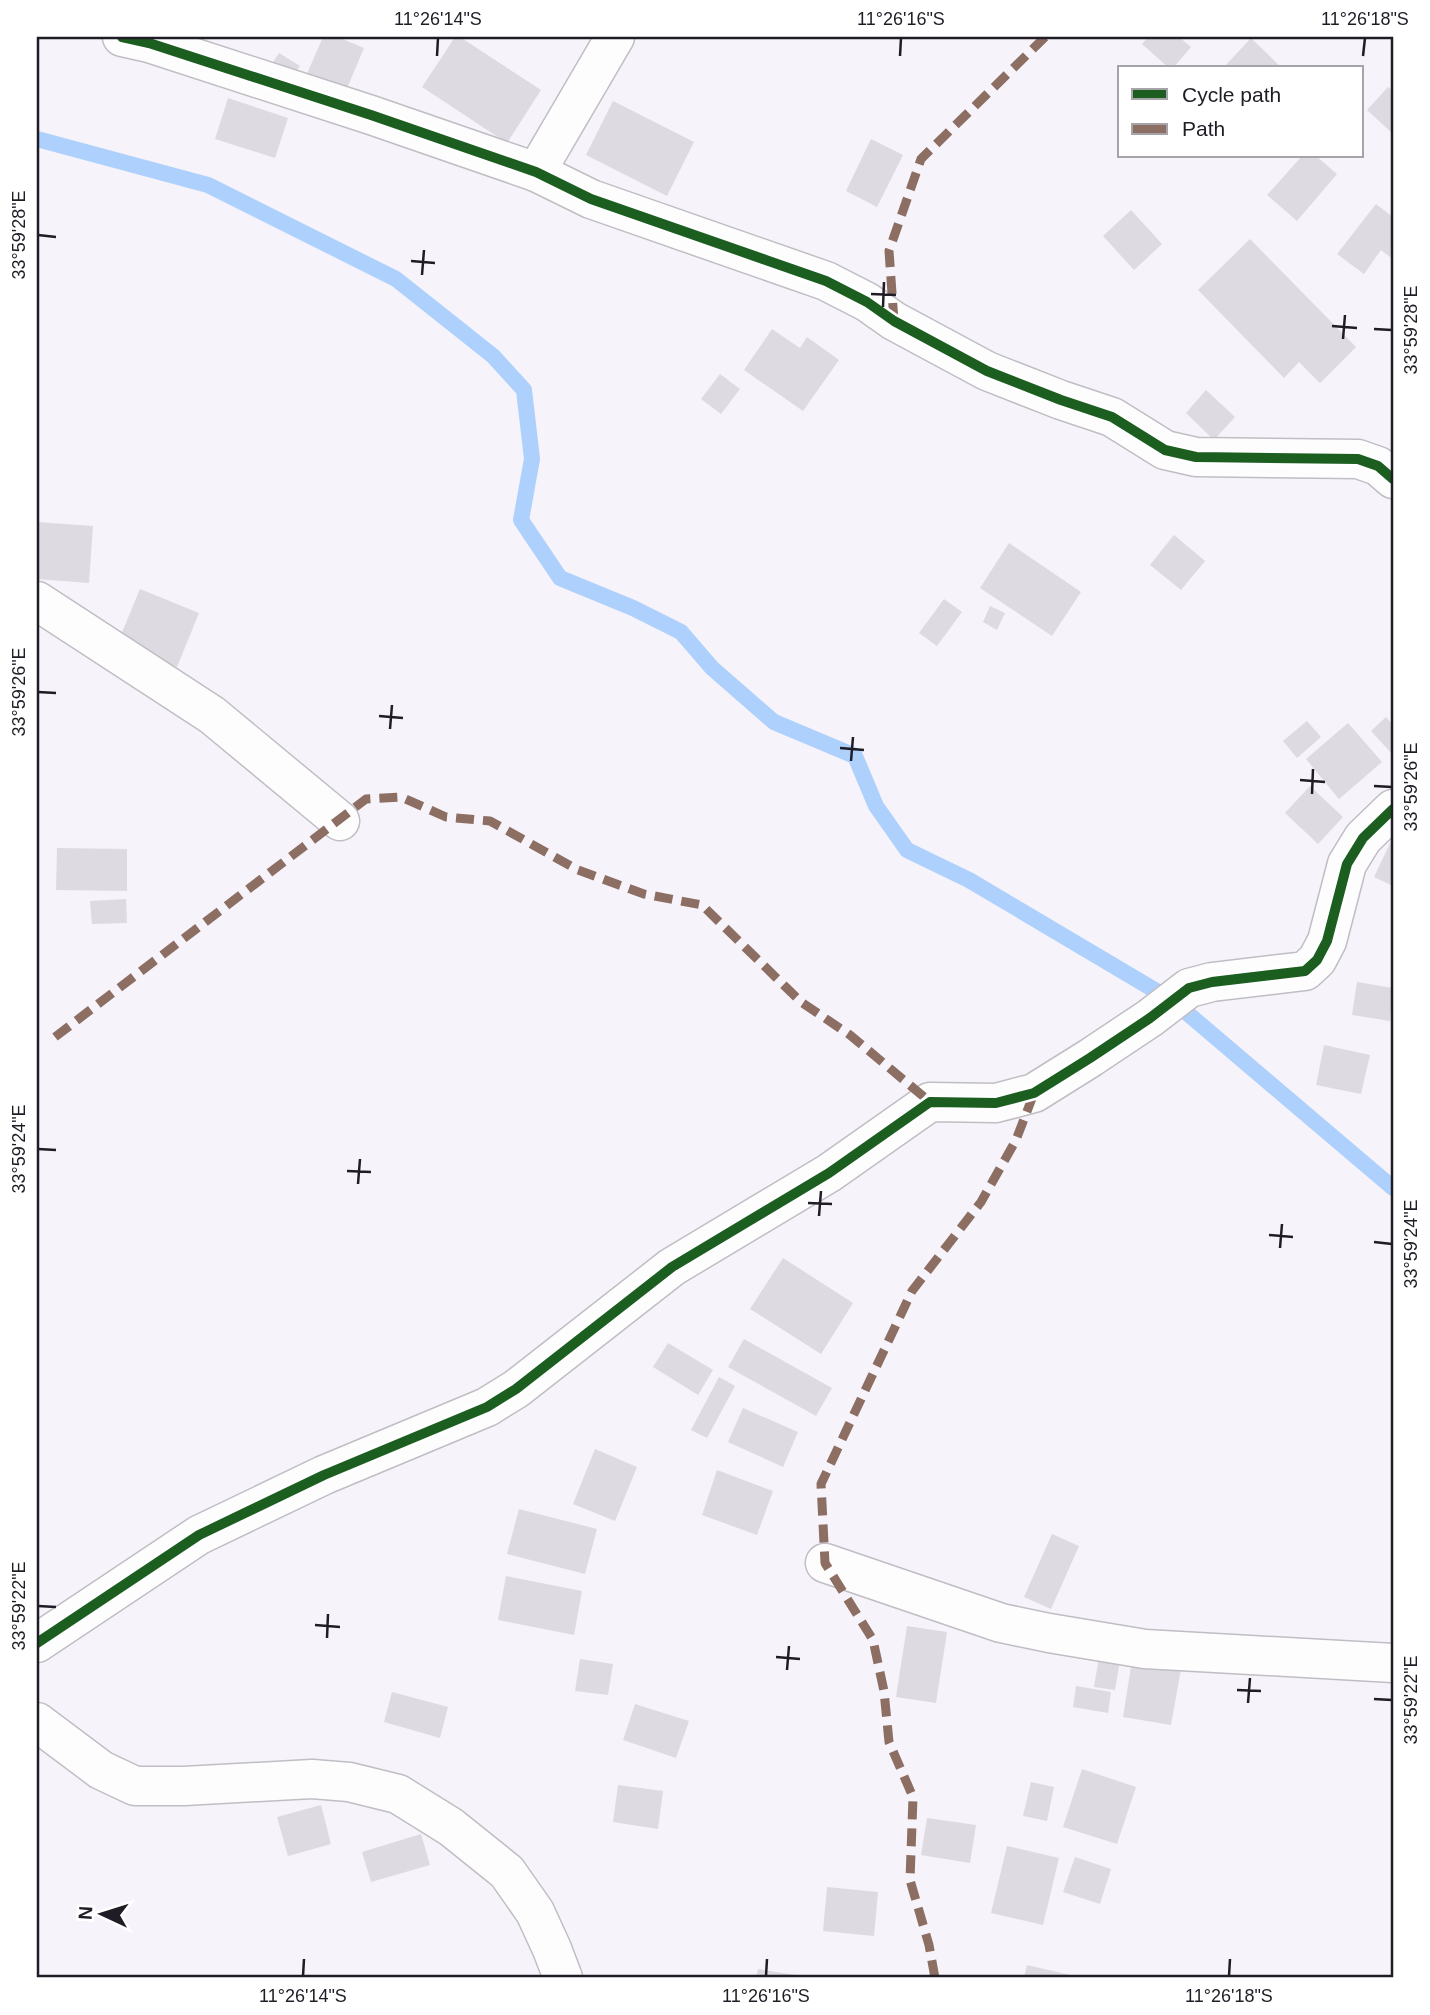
<svg xmlns="http://www.w3.org/2000/svg" width="1430" height="2015" font-family="Arial,sans-serif">
<style>
.lines{fill:none;stroke-linecap:round;stroke-linejoin:round}
.stream{stroke:#add1fc;stroke-width:16}
.building{fill:#dedae2}
.street-casing{stroke:#c0bdc4;stroke-width:41}
.street{stroke:#fefdfe;stroke-width:38}
.quiet{stroke:#8d6e63;stroke-width:9;stroke-dasharray:18 9;stroke-linecap:butt}
.cycleway-casing{stroke:#fff;stroke-width:15}
.cycleway{stroke:#1b5e20;stroke-width:10}
.ticks{fill:none;stroke:#201c25;stroke-width:2.5}
.neatline{fill:none;stroke:#201c25;stroke-width:2.5}
.ticks-label{font-size:18px;text-anchor:middle;fill:#201c25}
</style>
<rect width="100%" height="100%" fill="#f6f3fa"/>
<g class="lines">
<polyline class="stream" points="37,139 208,185 396,279 493,356 524,390 532,459 521,520 560,578 633,608 681,632 712,668 774,722 855,756 876,806 907,850 969,880 1173,1001 1393,1188"/>
</g>
<g class="building">
<polygon points="323,37 338,37 364,48 345,93 306,76"/>
<polygon points="455,37 460,37 541,90 507,143 422,87"/>
<polygon points="1148,37 1179,37 1191,47 1173,68 1169,68 1142,44"/>
<polygon points="1251,38 1282,68 1223,68"/>
<polygon points="279,53 300,66 291,78 271,65"/>
<polygon points="1388,87 1393,91 1393,134 1367,110"/>
<polygon points="228,98 288,118 275,158 215,139"/>
<polygon points="613,101 694,142 667,196 586,155"/>
<polygon points="871,139 903,155 877,207 846,191"/>
<polygon points="1302,156 1316,156 1337,174 1297,221 1267,195"/>
<polygon points="1376,204 1393,217 1393,252 1390,257 1381,250 1364,274 1337,254"/>
<polygon points="1131,210 1162,244 1134,270 1103,236"/>
<polygon points="1250,239 1356,347 1320,383 1299,362 1284,378 1198,290"/>
<polygon points="772,329 800,348 807,337 839,360 803,411 744,370"/>
<polygon points="720,374 740,389 721,414 701,399"/>
<polygon points="1206,390 1235,417 1214,440 1186,413"/>
<polygon points="37,522 93,526 89,583 37,579"/>
<polygon points="1174,535 1205,561 1181,590 1150,565"/>
<polygon points="1009,543 1081,592 1052,636 980,588"/>
<polygon points="140,589 199,613 177,667 118,642"/>
<polygon points="944,599 962,612 937,646 919,633"/>
<polygon points="990,606 1005,613 997,630 983,622"/>
<polygon points="1386,717 1393,725 1393,755 1371,731"/>
<polygon points="1307,721 1321,737 1297,758 1283,741"/>
<polygon points="1348,723 1382,762 1339,799 1306,759"/>
<polygon points="1310,786 1343,817 1318,844 1285,813"/>
<polygon points="1393,837 1393,886 1374,877"/>
<polygon points="57,848 127,849 127,891 56,890"/>
<polygon points="126,899 127,923 92,924 90,901"/>
<polygon points="1357,982 1393,988 1390,1021 1352,1015"/>
<polygon points="1324,1045 1370,1055 1361,1094 1316,1085"/>
<polygon points="783,1258 853,1303 821,1354 750,1309"/>
<polygon points="744,1339 832,1388 816,1416 728,1367"/>
<polygon points="668,1343 713,1370 698,1395 653,1367"/>
<polygon points="719,1377 735,1386 707,1438 691,1430"/>
<polygon points="743,1408 798,1432 783,1467 728,1442"/>
<polygon points="595,1449 637,1467 615,1521 573,1504"/>
<polygon points="717,1470 773,1491 757,1535 702,1515"/>
<polygon points="519,1509 597,1529 585,1574 507,1554"/>
<polygon points="1052,1534 1079,1546 1051,1609 1024,1597"/>
<polygon points="506,1576 582,1591 574,1635 498,1620"/>
<polygon points="907,1626 947,1632 936,1703 896,1697"/>
<polygon points="1099,1657 1120,1660 1115,1690 1094,1687"/>
<polygon points="580,1659 613,1664 608,1695 575,1691"/>
<polygon points="1132,1660 1181,1669 1171,1725 1123,1717"/>
<polygon points="1076,1686 1111,1692 1108,1713 1073,1707"/>
<polygon points="392,1692 448,1707 440,1738 384,1722"/>
<polygon points="635,1704 689,1721 676,1758 623,1740"/>
<polygon points="1082,1769 1136,1787 1117,1844 1063,1827"/>
<polygon points="1031,1782 1054,1787 1047,1821 1023,1816"/>
<polygon points="618,1785 663,1791 658,1829 613,1822"/>
<polygon points="321,1805 331,1844 288,1856 277,1817"/>
<polygon points="927,1818 976,1825 970,1863 921,1855"/>
<polygon points="421,1834 430,1865 371,1882 362,1852"/>
<polygon points="1007,1846 1059,1858 1043,1925 991,1913"/>
<polygon points="1075,1857 1111,1869 1100,1904 1063,1892"/>
<polygon points="827,1887 878,1892 874,1936 823,1931"/>
<polygon points="1027,1965 1070,1975 1069,1978 1024,1978"/>
<polygon points="758,1969 809,1977 808,1978 756,1978"/>
</g>
<g class="lines">
<g class="street-casing">
<g id="street">
<polyline points="122,37 149,43 371,115 536,172 591,199 826,281 867,302 894,321 987,371 1061,400 1112,417 1165,450 1196,457 1358,459 1378,466 1393,479"/>
<polyline points="536,172 615,37"/>
<polyline points="37,601 212,715 340,821"/>
<polyline points="825,1563 1001,1623 1049,1633 1145,1649 1393,1663"/>
<polyline points="37,1643 199,1535 324,1475 487,1407 516,1389 672,1267 829,1173 930,1102 996,1103 1034,1093 1090,1058 1150,1018 1189,988 1212,982 1305,971 1317,960 1327,941 1347,864 1363,838 1393,809"/>
<polyline points="37,1722 101,1770 135,1786 184,1786 312,1779 349,1782 398,1794 451,1827 507,1872 535,1912 552,1949 563,1978"/>
</g>
</g>
<use href="#street" class="street"/>
<g class="quiet">
<polyline points="894,321 889,251 921,159 1045,37"/>
<polyline points="55,1037 366,799 401,797 446,817 490,821 578,870 644,894 702,905 801,1002 850,1035 930,1102"/>
<polyline points="935,1978 929,1945 910,1880 913,1797 889,1742 884,1691 873,1640 825,1563 821,1484 912,1291 981,1202 1016,1140 1034,1093"/>
</g>
<g class="cycleway-casing">
<g id="cycleway">
<polyline points="122,37 149,43 371,115 536,172 591,199 826,281 867,302 894,321 987,371 1061,400 1112,417 1165,450 1196,457 1358,459 1378,466 1393,479"/>
<polyline points="37,1643 199,1535 324,1475 487,1407 516,1389 672,1267 829,1173 930,1102 996,1103 1034,1093 1090,1058 1150,1018 1189,988 1212,982 1305,971 1317,960 1327,941 1347,864 1363,838 1393,809"/>
</g>
</g>
<use href="#cycleway" class="cycleway"/>
</g>
<path class="ticks" d="M437 56 438 38M900 56 901 38M1363 56 1365 38M38 235 56 237M411 261 435 263M422 275 424 250M871 294 896 295M883 307 884 282M1332 326 1357 328M1374 329 1392 330M1343 339 1345 315M38 692 56 693M379 716 403 718M390 729 392 705M840 748 864 750M851 761 853 737M1300 780 1325 782M1374 786 1392 787M1312 794 1313 769M38 1149 56 1150M347 1171 371 1172M358 1184 360 1159M808 1203 832 1204M819 1216 821 1191M1269 1235 1293 1237M1374 1242 1392 1244M1280 1248 1282 1224M38 1606 56 1607M315 1625 340 1627M327 1638 328 1614M776 1657 800 1659M787 1670 789 1646M1237 1690 1261 1691M1374 1699 1392 1700M1248 1703 1250 1678M303 1976 304 1959M766 1976 767 1959M1229 1976 1230 1959"/>
<rect width="1430" height="2015" fill="none" stroke="#ffffff" stroke-width="77"/>
<rect x="1118" y="66" width="245" height="91" fill="#ffffff" stroke="#a6a4a8" stroke-width="2"/>
<rect x="1132" y="89" width="35" height="10" fill="#1b5e20" stroke="#a6a4a8" stroke-width="2"/>
<text x="1182" y="102" font-size="21" fill="#201c25">Cycle path</text>
<rect x="1132" y="124" width="35" height="10" fill="#8d6e63" stroke="#a6a4a8" stroke-width="2"/>
<text x="1182" y="136" font-size="21" fill="#201c25">Path</text>
<g transform="translate(102 1914) rotate(274)" stroke="#ffffff" stroke-width="5" paint-order="stroke">
<path d="M0-5L12 26L0 18L-12 26Z" fill="#201c25"/>
<text y="-10" font-size="19" font-weight="bold" text-anchor="middle" fill="#201c25">N</text>
</g>
<rect x="38" y="38" width="1354" height="1938" class="neatline"/>
<g class="ticks-label">
<text x="438" y="25">11°26'14"S</text>
<text x="901" y="25">11°26'16"S</text>
<text x="1365" y="25">11°26'18"S</text>
<text transform="translate(19 235) rotate(-90)" y="6">33°59'28"E</text>
<text transform="translate(1411 330) rotate(-90)" y="6">33°59'28"E</text>
<text transform="translate(19 692) rotate(-90)" y="6">33°59'26"E</text>
<text transform="translate(1411 787) rotate(-90)" y="6">33°59'26"E</text>
<text transform="translate(19 1149) rotate(-90)" y="6">33°59'24"E</text>
<text transform="translate(1411 1244) rotate(-90)" y="6">33°59'24"E</text>
<text transform="translate(19 1606) rotate(-90)" y="6">33°59'22"E</text>
<text transform="translate(1411 1700) rotate(-90)" y="6">33°59'22"E</text>
<text x="303" y="2002">11°26'14"S</text>
<text x="766" y="2002">11°26'16"S</text>
<text x="1229" y="2002">11°26'18"S</text>
</g>
</svg>
